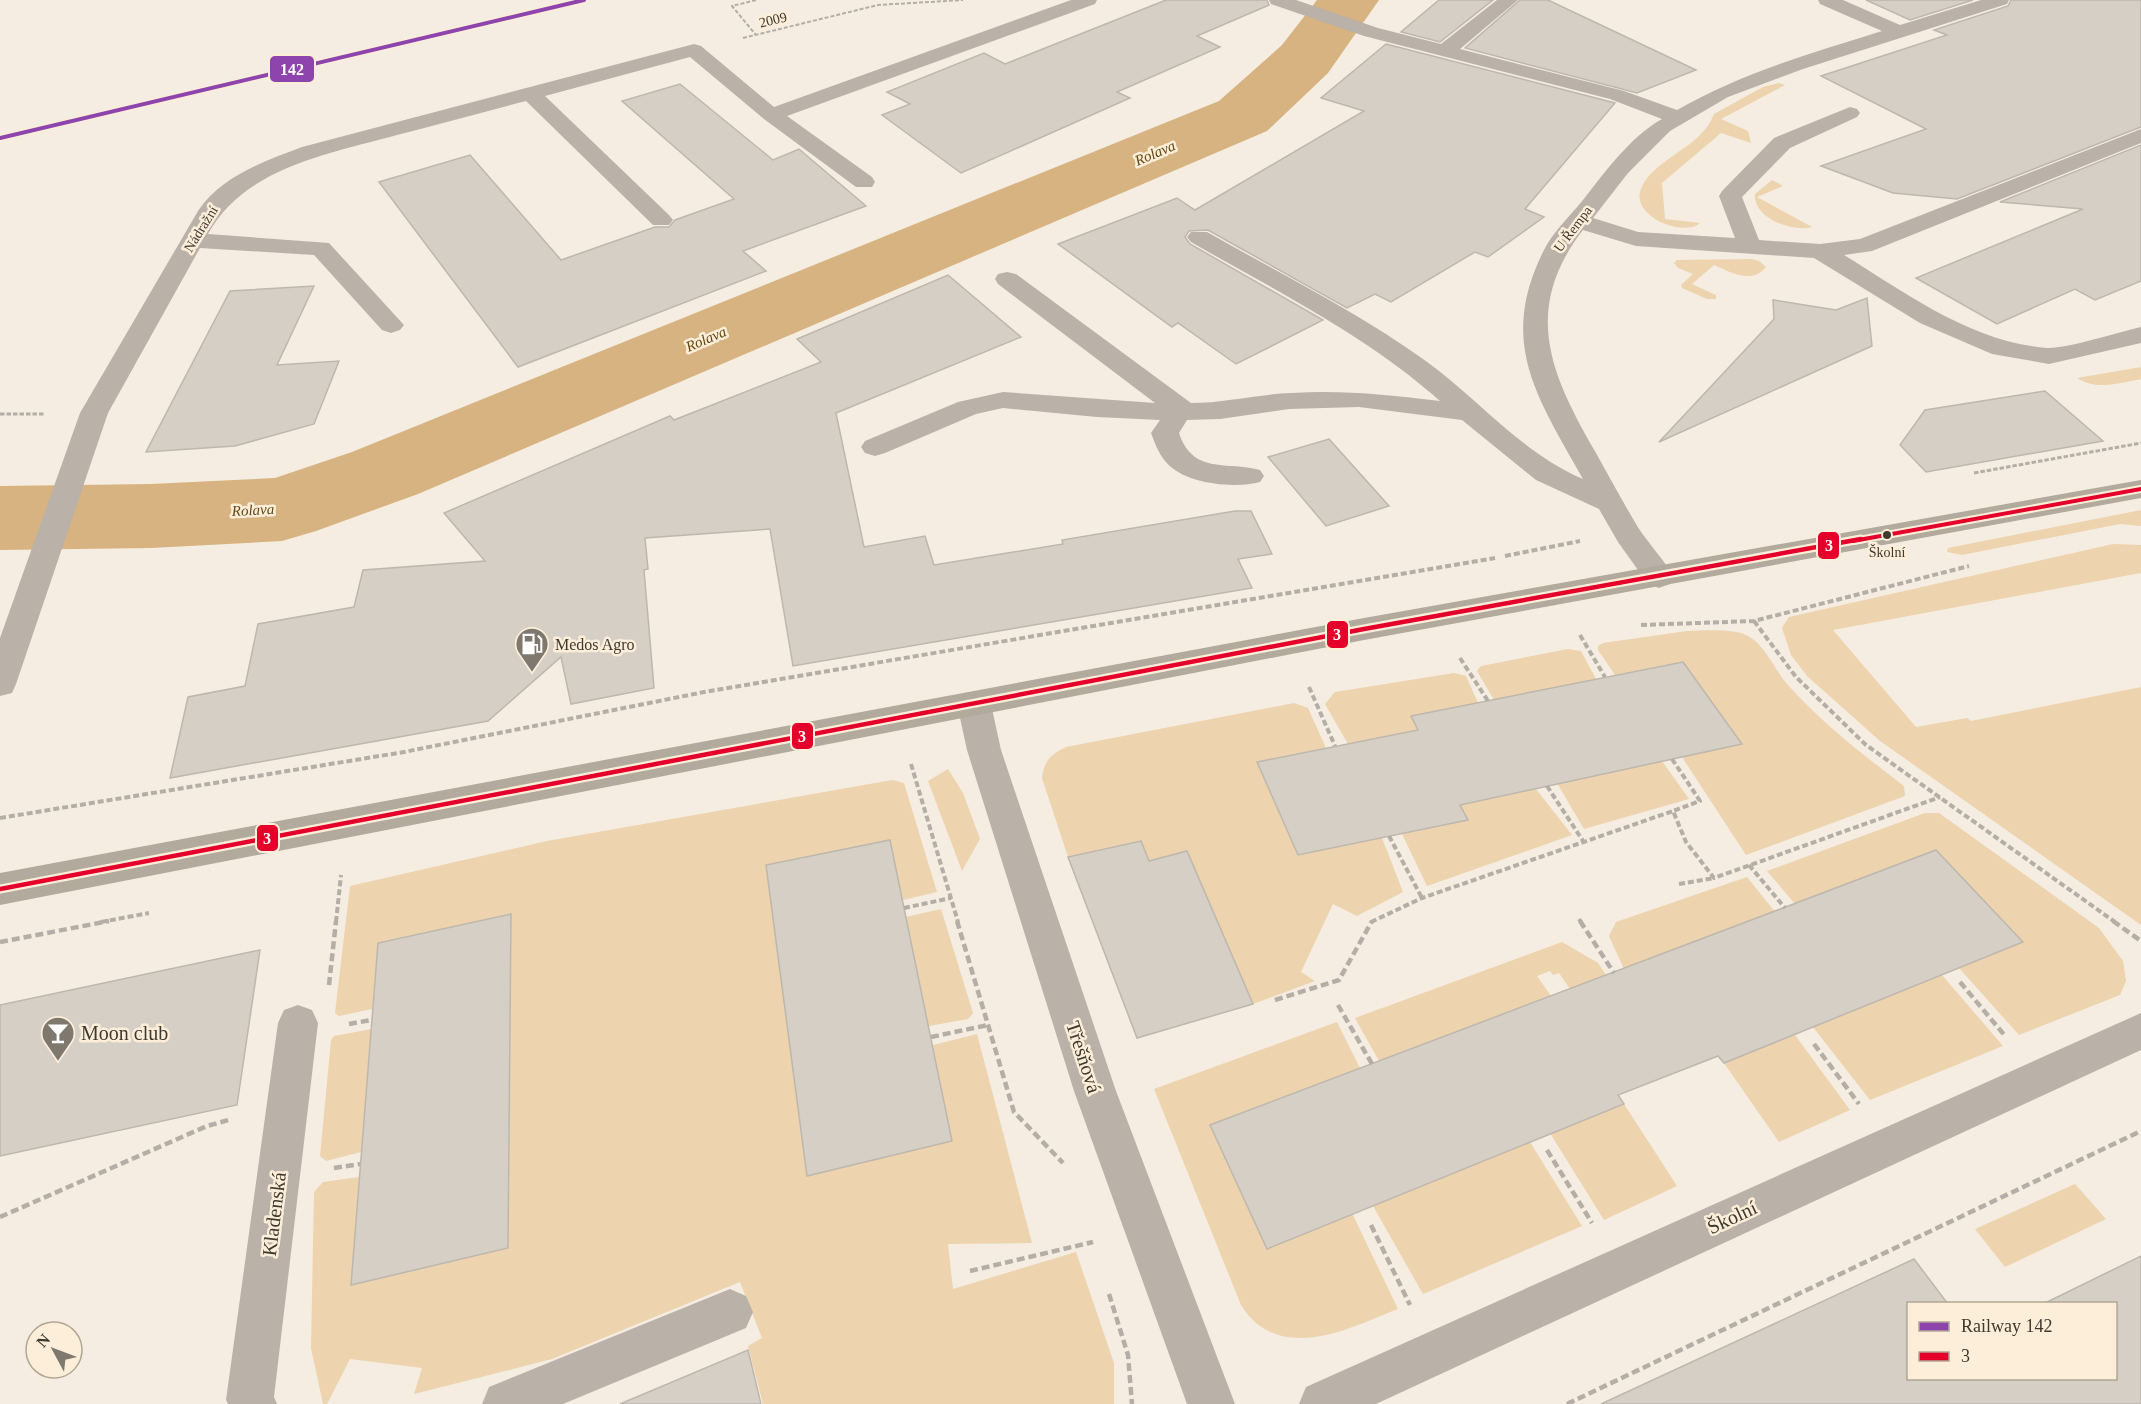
<svg xmlns="http://www.w3.org/2000/svg" width="2141" height="1404" font-family="Georgia,serif">
<style>
.green{fill:#edd3ae}
.lines{fill:none;stroke-linecap:round;stroke-linejoin:round}
.river{fill:#d6b380;fill-rule:evenodd}
.building{fill:#d5cfc5;stroke:#bdb7ae;stroke-width:1.5}
.path-far3{stroke:#b4aea6;stroke-width:2;stroke-dasharray:4 2;stroke-linecap:butt}
.path-far2{stroke:#b4aea6;stroke-width:3;stroke-dasharray:4.5 2;stroke-linecap:butt}
.path-far1{stroke:#b4aea6;stroke-width:4;stroke-dasharray:6 3;stroke-linecap:butt}
.path{stroke:#b4aea6;stroke-width:4.5;stroke-dasharray:8 4;stroke-linecap:butt}
.minor{fill:#bab2a8;fill-rule:evenodd}
.major{fill:#b2aa9c;fill-rule:evenodd}
.bus-1-far1-casing{stroke:#fdeed9;stroke-width:8}
.bus-1-casing{stroke:#fdeed9;stroke-width:9}
.bus-1-far1{stroke:#e4002b;stroke-width:4}
.bus-1{stroke:#e4002b;stroke-width:4.5}
.rail-1-casing{stroke:#fdeed9;stroke-width:7}
.rail-1{stroke:#8e44ad;stroke-width:4}
.bus-dot{fill:#3f3930;stroke:#fdeed9;stroke-width:2}
.labels{text-anchor:middle;dominant-baseline:central;stroke-width:5;stroke-linejoin:round;paint-order:stroke}
.far-street-label{font-size:14px;fill:#3f3930;stroke:#fdeed9}
.bus-label{font-size:14px;fill:#3f3930;stroke:#fdeed9}
.far-water-label{font-size:15px;font-style:italic;fill:#674812;stroke:#fdeed9}
.poi-label{font-size:16px;fill:#3f3930;stroke:#fdeed9;text-anchor:start}
.near-poi-label{font-size:20px;fill:#3f3930;stroke:#fdeed9;text-anchor:start}
.near-street-label{font-size:20px;fill:#3f3930;stroke:#fdeed9}
.line-badge{stroke:#fdeed9;stroke-width:2}
.badge-label{font-size:16px;text-anchor:middle;font-weight:bold;fill:#fff}
</style>
<rect width="100%" height="100%" fill="#f5ede1"/>
<g class="green">
<path d="M1779 83 1785 85 1721 119 1748 131 1751 143 1721 133 1662 183 1665 219 1700 223C1683 238 1630 216 1641 189 1653 158 1701 149 1714 114L1763 87Z"/>
<path d="M1772 180 1783 186 1757 197 1812 227C1793 233 1753 218 1755 194Z"/>
<path d="M1752 259 1759 261 1766 267C1752 285 1730 272 1714 265L1692 284 1716 295V299H1707L1682 288 1681 285 1693 274 1678 268 1674 263 1677 260Z"/>
<path d="M2141 367V379C2118 383 2097 391 2077 378Z"/>
<polygon points="2141,510 2141,526 2120,524 1962,555 1947,552 1948,548"/>
<polygon points="2113,544 2141,545 2141,573 1833,630 1916,727 1967,718 1971,721 2141,687 2141,925 1880,741 1807,676 1791,655 1782,628 1789,617"/>
<path d="M1687 631C1705 631 1729 628 1746 635 1764 643 1775 670 1787 684 1822 723 1863 755 1904 786L1905 796 1746 855 1682 757 1741 743 1683 662 1615 675 1598 650V646L1603 643Z"/>
<polygon points="1568,649 1581,651 1596,679 1494,700 1477,671 1481,666"/>
<polygon points="1454,673 1466,676 1478,703 1412,716 1418,730 1348,744 1325,704 1335,692"/>
<path d="M1294 703 1308 708 1326 748 1257 762 1298 855 1382 838 1403 892 1357 916 1333 904 1301 972 1315 981 1253 1004 1183 852 1149 861 1140 841 1068 857 1042 778C1044 761 1050 755 1066 747Z"/>
<polygon points="1662,761 1689,799 1584,829 1557,783"/>
<polygon points="948,769 963,793 980,839 962,871 928,781"/>
<polygon points="892,780 904,783 937,892 903,900 890,840 808,1176 952,1141 933,1045 977,1034 1032,1243 948,1244 953,1289 1076,1252 1114,1363 1114,1404 763,1404 748,1346 762,1338 740,1282 552,1359 414,1394 422,1368 350,1359 327,1404 323,1404 311,1348 314,1192 323,1182 359,1177 351,1285 508,1248 511,914 378,943 372,1009 339,1016 335,1013 350,886 547,841"/>
<polygon points="1536,789 1572,835 1427,886 1402,834 1467,820 1460,805"/>
<polygon points="1925,813 1939,813 2099,928 2123,961 2126,981 2120,995 2019,1035 1959,968 2023,941 1936,850 1795,904 1767,871"/>
<polygon points="1747,877 1775,912 1624,969 1609,936 1616,922"/>
<polygon points="941,909 973,1013 968,1019 929,1026 906,917"/>
<polygon points="1562,942 1598,963 1606,975 1570,989 1559,973 1553,975 1550,971 1537,976 1551,996 1379,1061 1355,1018"/>
<polygon points="1942,975 2003,1046 1870,1100 1813,1027"/>
<path d="M1337 1022 1360 1068 1210 1125 1267 1248 1352 1213 1398 1309C1357 1325 1297 1357 1256 1323 1250 1318 1245 1311 1241 1305L1154 1089Z"/>
<polygon points="371,1029 361,1152 326,1161 320,1156 331,1040 334,1036"/>
<polygon points="1795,1035 1850,1110 1779,1142 1724,1063"/>
<polygon points="1624,1104 1677,1186 1604,1220 1550,1133"/>
<polygon points="1530,1142 1582,1226 1423,1294 1373,1206"/>
<polygon points="2075,1184 2106,1219 2005,1267 1975,1229"/>
</g>
<g class="lines">
<polygon class="river" points="1317,0 1379,0 1328,73 1267,131 418,494 316,531 282,541 151,548 0,550 0,486 151,484 275,478 352,452 1219,101 1282,45"/>
</g>
<g class="building">
<polygon points="1166,0 1267,0 1269,5 1197,36 1220,47 1117,92 1130,98 961,173 882,115 910,104 887,92 984,53 1005,64"/>
<polygon points="1439,0 1493,0 1440,42 1401,32"/>
<polygon points="1520,0 1548,0 1696,70 1637,93 1465,48"/>
<polygon points="1866,0 1973,0 1910,20"/>
<polygon points="2011,0 2141,0 2141,127 1957,199 1893,193 1821,166 1926,129 1821,76 1947,35 1934,30 2008,6"/>
<polygon points="1386,44 1615,103 1525,209 1544,217 1488,257 1475,252 1391,302 1375,294 1347,308 1208,230 1189,231 1185,237 1190,244 1323,320 1236,364 1178,323 1172,327 1058,244 1177,198 1195,210 1364,111 1321,98"/>
<polygon points="680,84 773,160 799,149 866,206 743,251 766,271 518,367 379,182 470,155 561,260 655,227 669,227 675,220 734,199 622,101"/>
<polygon points="2141,145 2141,281 2095,300 2075,289 1997,324 1916,278 2083,209 2000,202"/>
<polygon points="948,275 1021,337 836,413 864,547 925,536 934,565 1063,544 1062,540 1235,511 1251,511 1272,554 1238,559 1252,588 793,666 770,529 645,538 648,569 644,570 654,688 571,704 561,657 488,721 170,778 188,697 245,686 258,624 354,607 363,570 485,561 444,513 670,416 674,420 821,362 797,339"/>
<polygon points="314,286 277,365 339,361 314,424 235,446 146,452 230,291"/>
<polygon points="1867,298 1872,346 1659,442 1774,319 1773,300 1836,310"/>
<polygon points="2045,391 2103,441 1926,472 1900,445 1925,410"/>
<polygon points="1329,439 1389,506 1326,526 1268,457"/>
<polygon points="1683,662 1742,744 1460,805 1468,820 1298,855 1257,762 1418,730 1411,716"/>
<polygon points="890,840 952,1141 807,1176 766,865"/>
<polygon points="1141,841 1149,861 1187,851 1253,1004 1137,1038 1068,857"/>
<polygon points="1936,850 2023,942 1724,1063 1718,1056 1618,1095 1624,1104 1267,1249 1210,1125"/>
<polygon points="511,914 508,1248 351,1285 378,943"/>
<polygon points="260,950 237,1105 0,1156 0,1005"/>
<polygon points="2141,1256 2141,1404 1601,1404 1914,1259 1948,1304 1908,1304 1908,1378 2115,1378 2115,1304 2043,1304"/>
<polygon points="748,1350 761,1404 620,1404"/>
</g>
<g class="lines">
<g class="path-far3">
<polyline points="756,0 732,6 756,35"/>
<polyline points="743,38 878,5 963,0"/>
</g>
<g class="path-far2">
<polyline points="0,414 45,414"/>
<polyline points="1974,473 2141,443"/>
</g>
<g class="path-far1">
<polyline points="1505,556 1580,541"/>
<polyline points="1754,621 1796,677 1866,745 2115,922"/>
<polyline points="1641,625 1754,621 1969,566"/>
<polyline points="1580,635 1605,677"/>
<polyline points="1460,658 1488,701"/>
<polyline points="1309,687 1335,746"/>
<polyline points="1672,759 1700,801 1673,811"/>
<polyline points="911,764 958,922"/>
<polyline points="1547,786 1583,841"/>
<polyline points="0,818 404,752 704,692 1495,558"/>
<polyline points="1389,836 1422,898"/>
<polyline points="1749,865 1785,908"/>
<polyline points="1679,884 1714,878"/>
<polyline points="904,908 951,898"/>
<polyline points="1579,919 1581,922"/>
<polyline points="101,922 149,913"/>
<polyline points="336,922 341,875"/>
<polyline points="1371,922 1422,898 1673,811 1686,842 1714,878 1940,797"/>
</g>
<g class="path">
<polyline points="957,921 1014,1112 1063,1163"/>
<polyline points="1580,921 1614,973"/>
<polyline points="2113,921 2141,941"/>
<polyline points="0,942 109,921"/>
<polyline points="1960,982 2006,1037"/>
<polyline points="329,985 336,921"/>
<polyline points="1275,1000 1339,980 1372,921"/>
<polyline points="1338,1005 1372,1064"/>
<polyline points="349,1024 371,1020"/>
<polyline points="931,1037 988,1025"/>
<polyline points="1814,1044 1859,1104"/>
<polyline points="1547,1150 1592,1223"/>
<polyline points="334,1168 360,1164"/>
<polyline points="0,1217 207,1126 232,1119"/>
<polyline points="1371,1225 1410,1305"/>
<polyline points="970,1271 1093,1242"/>
<polyline points="1109,1294 1128,1355 1132,1404"/>
<polyline points="1567,1404 2141,1131"/>
</g>
<g class="minor">
<path d="M1071 0H1097L1095 4 787 116 872 177 875 182 872 187H856L764 119 690 57 545 96 669 215 673 220 669 225H653L526 101C483 112 440 124 397 135 329 154 245 167 208 234L329 243 404 325 400 330 391 333 382 330 314 255 200 248 108 413 16 684 12 693 0 696V638L80 413 198 211C221 176 265 161 302 147L694 44 701 46 774 107Z"/>
<path d="M1269 0H1296L1378 28 1441 44 1497 0H1518L1460 49 1624 91 1677 110C1741 73 1812 53 1882 31L1820 4 1818 0H1843L1900 25 1981 0H2009L2007 4 1803 69 1728 97 1670 131 1628 173 1593 218 1638 232 1735 238 1719 196 1722 191 1774 138 1850 107 1857 109 1860 113 1857 117 1790 148 1742 197 1759 240 1820 244 1860 239 2141 129V143L1872 251 1844 255C1906 293 1971 342 2047 348 2065 349 2120 332 2141 327V343L2049 364 1992 354 1920 323 1814 258 1636 246 1583 230C1521 310 1551 375 1596 453 1610 478 1624 504 1639 529 1650 545 1664 560 1674 577L1670 584 1659 588 1648 584 1618 542 1599 509 1536 480 1462 420 1359 407 1289 409 1220 419 1187 420 1179 433C1193 475 1227 461 1260 470L1264 476 1260 482C1234 489 1184 484 1166 462 1159 454 1155 444 1151 433L1160 420 1097 417 1003 408 976 414 885 453 875 456 865 453 861 447 865 441 958 402 1003 392 1155 403 998 284 995 279 998 274 1007 272 1016 274 1191 403C1225 403 1258 394 1292 393 1344 390 1388 395 1440 401 1366 335 1276 291 1191 242L1187 237 1191 232H1207C1279 273 1356 311 1423 359 1478 398 1520 452 1583 479 1538 398 1497 343 1544 250 1553 232 1570 216 1583 200 1605 172 1630 137 1662 119L1610 99 1364 36 1271 4Z"/>
<polygon points="974,692 986,695 991,704 1001,750 1116,1091 1235,1404 1187,1404 1074,1091 967,750 957,704 962,695"/>
<polygon points="298,1005 312,1010 318,1023 274,1397 277,1404 228,1404 226,1400 278,1023 284,1010"/>
<polygon points="2141,1013 2141,1050 1376,1404 1299,1404 1306,1387"/>
<polygon points="730,1289 746,1296 753,1312 746,1328 563,1404 482,1404 489,1387"/>
</g>
<polygon class="major" points="2141,480 2141,498 1364,640 0,905 0,873 1364,618"/>
<g class="bus-1-far1-casing">
<polyline id="bus-1-far1" points="1853,541 2141,489"/>
</g>
<g class="bus-1-casing">
<polyline id="bus-1" points="0,889 1364,629 1861,539"/>
</g>
<use href="#bus-1-far1" class="bus-1-far1"/>
<use href="#bus-1" class="bus-1"/>
<g class="rail-1-casing">
<polyline id="rail-1" points="0,138 584,0"/>
</g>
<use href="#rail-1" class="rail-1"/>
</g>
<defs>
<g id="fuel-pin" transform="scale(1.725)"><path d="M0 17L-7.5 6A9.5 9.5 0 1 1 7.5 6Z" fill="#7f786e" stroke="#fdeed9"/><path d="M-5.5-6h7V0h2V4h1.3V-2.5L3-4.5l.8-.8L6-3V5H2.5V1h-1V6h-7ZM-4.2-4.7v3.2H.2V-4.7Z" fill="#fff"/></g>
<g id="bar-pin" transform="scale(1.725)"><path d="M0 17L-7.5 6A9.5 9.5 0 1 1 7.5 6Z" fill="#7f786e" stroke="#fdeed9"/><path d="M-6-5H6L.8 .8V4.5H3.5V6h-7V4.5H-.8V.8Z" fill="#fff"/></g>
</defs>
<g fill-rule="evenodd">
<use href="#fuel-pin" x="532" y="644"/>
<use href="#bar-pin" x="58" y="1033"/>
</g>
<circle class="bus-dot" cx="1887" cy="535" r="5"/>
<g class="labels">
<g class="far-street-label">
<text transform="translate(773 20) rotate(-14)">2009</text>
<text transform="translate(201 229) rotate(-58)">Nádražní</text>
<text transform="translate(1573 229) rotate(-53)">U Řempa</text>
</g>
<g class="bus-label">
<text x="1887" y="552">Školní</text>
</g>
<g class="far-water-label">
<text transform="translate(1155 153) rotate(-23)">Rolava</text>
<text transform="translate(706 339) rotate(-23)">Rolava</text>
<text transform="translate(253 510) rotate(-3)">Rolava</text>
</g>
<g class="poi-label">
<text x="555" y="644">Medos Agro</text>
</g>
<g class="near-poi-label">
<text x="81" y="1033">Moon club</text>
</g>
<g class="near-street-label">
<text transform="translate(1084 1057) rotate(72)">Třešňová</text>
<text transform="translate(274 1214) rotate(-83)">Kladenská</text>
<text transform="translate(1732 1217) rotate(-25)">Školní</text>
</g>
</g>
<g class="line-badge">
<rect x="269" y="55" width="46" height="28" rx="6" fill="#8e44ad"/>
<rect x="1817" y="531" width="23" height="29" rx="6" fill="#e4002b"/>
<rect x="1326" y="620" width="23" height="29" rx="6" fill="#e4002b"/>
<rect x="791" y="722" width="23" height="28" rx="6" fill="#e4002b"/>
<rect x="256" y="824" width="23" height="28" rx="6" fill="#e4002b"/>
</g>
<g class="badge-label">
<text x="292" y="75">142</text>
<text x="1829" y="551">3</text>
<text x="1337" y="640">3</text>
<text x="802" y="742">3</text>
<text x="267" y="844">3</text>
</g>
<rect x="1907" y="1302" width="210" height="78" fill="#fdeed9" stroke="#b1a695" stroke-width="1.5"/>
<rect x="1919" y="1322" width="30" height="9" fill="#8e44ad" stroke="#b1a695" stroke-width="1.5"/>
<text x="1961" y="1332" font-size="18" fill="#3f3930">Railway 142</text>
<rect x="1919" y="1352" width="30" height="9" fill="#e4002b" stroke="#b1a695" stroke-width="1.5"/>
<text x="1961" y="1362" font-size="18" fill="#3f3930">3</text>
<g transform="translate(54 1350) rotate(311)"><circle r="28" fill="#fdeed9" stroke="#b1a695" stroke-width="1.5"/>
<path d="M0-4.5L10 22L0 15L-10 22Z" fill="#7f786e"/>
<text y="-9" font-size="16" font-weight="bold" text-anchor="middle" fill="#3f3930">N</text>
</g>
</svg>
